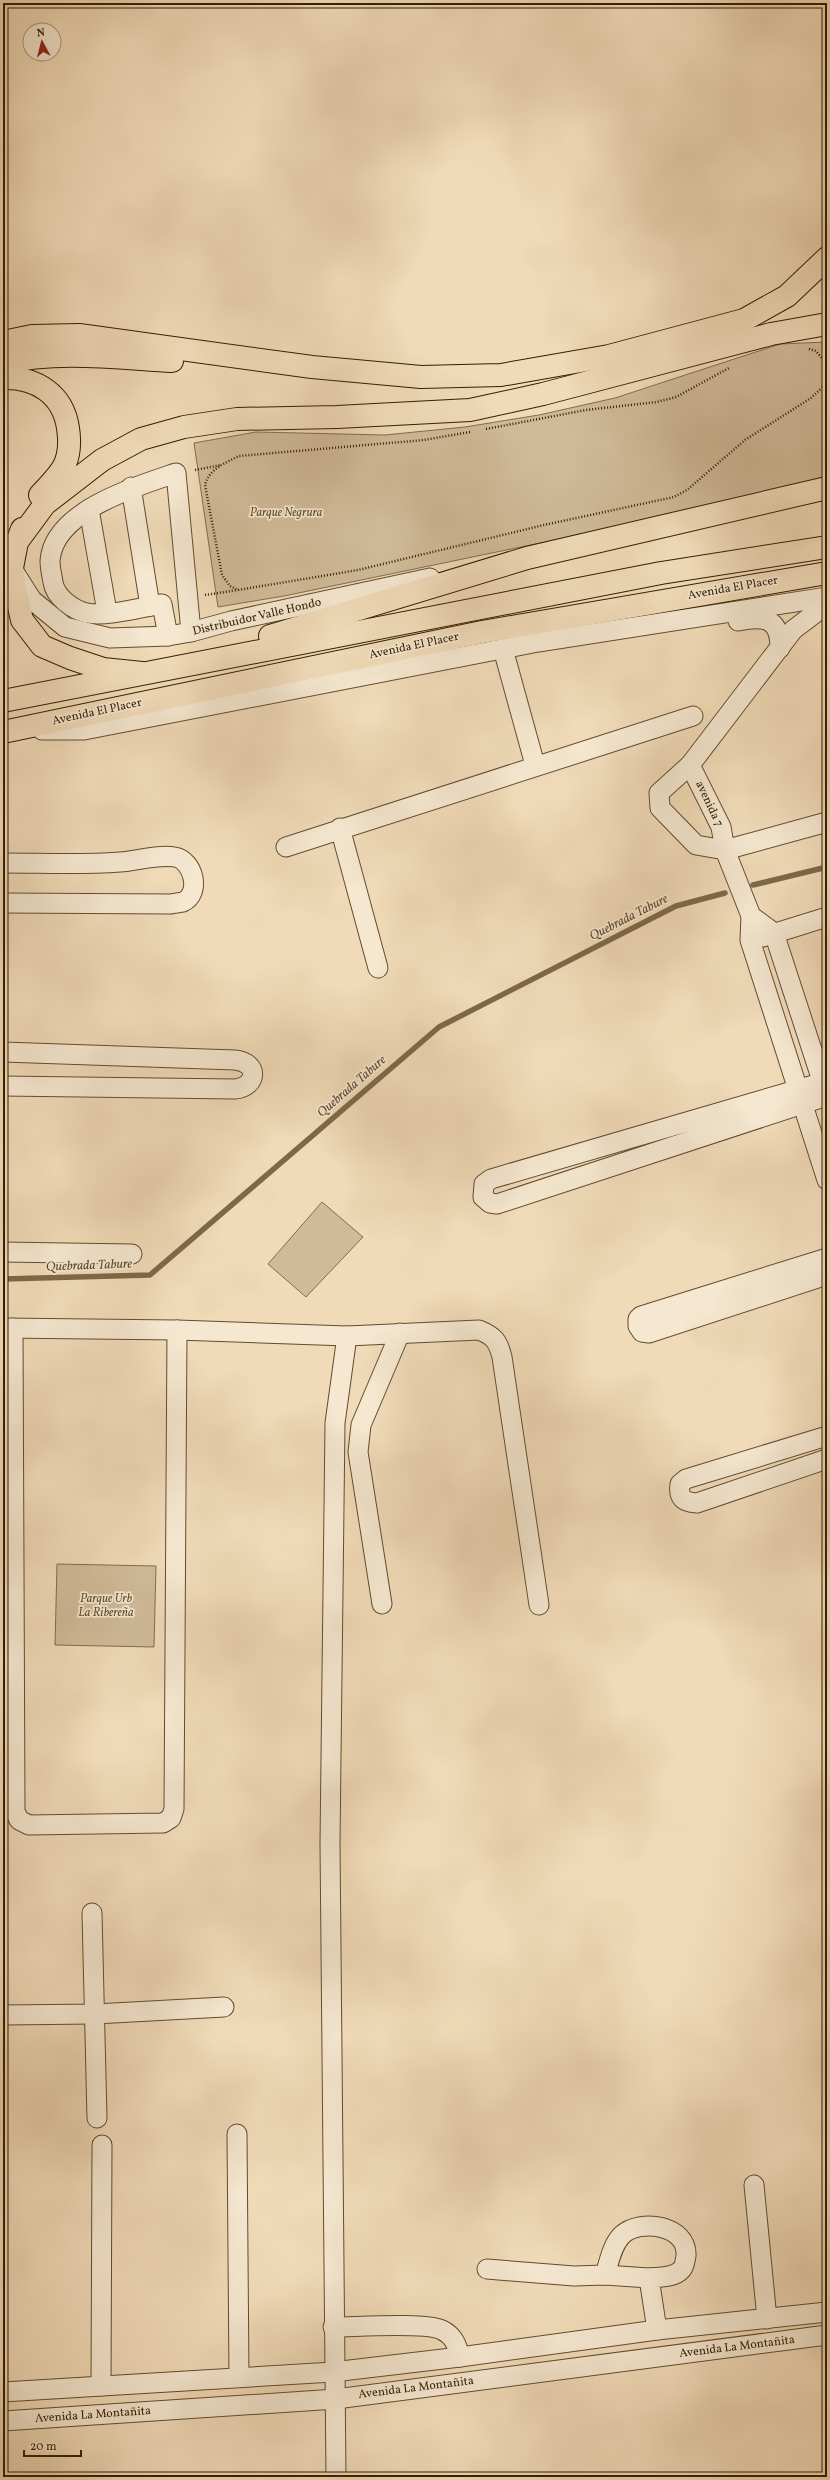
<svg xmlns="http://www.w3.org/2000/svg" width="830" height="2480" font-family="Vollkorn,serif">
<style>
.green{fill:#d0ba98;stroke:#826c4d}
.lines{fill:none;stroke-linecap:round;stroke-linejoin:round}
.stream{stroke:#7e6849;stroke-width:5.5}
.minor-casing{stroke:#624c2f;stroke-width:21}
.major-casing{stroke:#331d02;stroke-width:24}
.highway-casing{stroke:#331d02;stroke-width:24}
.path{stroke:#331d02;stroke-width:2.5;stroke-dasharray:1 2;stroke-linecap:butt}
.minor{stroke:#f5e7d0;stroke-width:19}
.major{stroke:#f0dab7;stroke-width:22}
.highway{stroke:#f0dab7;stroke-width:22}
.labels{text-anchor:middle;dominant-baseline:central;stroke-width:3.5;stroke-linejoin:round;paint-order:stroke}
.park-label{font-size:12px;font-style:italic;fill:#624c2f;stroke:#f5e7d0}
.street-label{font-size:12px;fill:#331d02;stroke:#f5e7d0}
.water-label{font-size:13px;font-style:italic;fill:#5f492c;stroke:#f5e7d0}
</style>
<rect width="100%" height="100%" fill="#f0dab7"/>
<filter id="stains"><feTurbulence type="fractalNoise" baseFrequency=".005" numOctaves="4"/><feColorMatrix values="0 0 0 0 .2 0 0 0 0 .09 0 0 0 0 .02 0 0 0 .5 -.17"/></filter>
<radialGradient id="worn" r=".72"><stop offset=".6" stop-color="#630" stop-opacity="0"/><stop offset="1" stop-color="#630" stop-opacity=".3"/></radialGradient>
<g class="green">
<polygon points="827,342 827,479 545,542 284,596 218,607 194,443 256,432 385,435 465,427 539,415 615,398 780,344"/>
<polygon points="322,1202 363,1237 306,1297 268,1264"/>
<polygon points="57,1564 156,1566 154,1647 55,1645"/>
</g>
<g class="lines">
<g class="stream">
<polyline points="753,885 827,867"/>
<polyline points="3,1279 150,1275 439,1027 676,906 725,893"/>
</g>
<g class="minor-casing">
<g id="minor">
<polyline points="131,487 150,606"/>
<polyline points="89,509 107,612"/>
<polyline points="13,570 32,600 65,627 110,638 168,636 191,632 231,621 430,578"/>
<polyline points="827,604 793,630 690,765 659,793 660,808 696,845 725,850 827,822"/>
<path d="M738 621C763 616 780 617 780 648"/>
<path d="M168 636 162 604C142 607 107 617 87 613 73 610 55 597 53 582 52 576 50 568 50 561 53 511 137 486 176 473L191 632"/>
<polyline points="503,649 535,765"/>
<polyline points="42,730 84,730 538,642 827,597"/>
<polyline points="690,765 721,827 725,850 751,916 750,940 827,1180"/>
<polyline points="340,828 378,968"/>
<polyline points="286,847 693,716"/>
<path d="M3 863C42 863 81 865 120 862 137 861 157 854 175 857 193 860 202 893 183 902 179 903 174 903 171 904L3 903"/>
<polyline points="751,916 774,933 826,1093"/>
<polyline points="763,937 827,917"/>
<path d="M3 1052 235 1060C260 1063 257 1087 235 1089L3 1086"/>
<polyline points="827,1081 491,1179 484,1184 483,1197 490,1203 497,1204 827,1096"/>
<polyline points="3,1252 132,1254"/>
<polyline points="827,1258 641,1316 638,1319 638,1326 642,1332 649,1333 827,1275"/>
<path d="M3 1328 177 1330 347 1336 479 1330C494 1336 498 1341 502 1357L539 1605"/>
<polyline points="13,1328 15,1811 19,1820 29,1825 163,1823 171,1818 174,1809 177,1330"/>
<path d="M827 1436 686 1479 680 1484C678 1498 683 1502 697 1503L827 1459"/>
<polyline points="382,1604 358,1452 361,1425 400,1333"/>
<polyline points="92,1913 97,2118"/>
<polyline points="3,2015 95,2014 224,2007"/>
<polyline points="237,2134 239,2376"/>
<polyline points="754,2185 767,2319"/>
<polyline points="487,2269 574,2276 605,2275 649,2278"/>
<path d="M605 2275C609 2262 612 2245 622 2235 640 2218 688 2225 686 2256 685 2260 685 2267 681 2270 674 2278 658 2277 649 2278L657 2330"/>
<path d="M333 2327C356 2327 425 2322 442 2330 454 2336 457 2345 460 2357"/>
<polyline points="101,2386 102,2145"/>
<polyline points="3,2392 333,2372 460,2357 657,2330 827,2312"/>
<polyline points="3,2421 336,2399 827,2335"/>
<polyline points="336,2477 330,1843 335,1423 347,1336"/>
</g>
</g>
<g class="major-casing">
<g id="major">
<polyline points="270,636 527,558 827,488"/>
<polyline points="3,701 661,573 827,547"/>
<polyline points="3,732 482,632 827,573"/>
</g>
</g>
<g class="highway-casing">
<g id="highway">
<polyline points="3,342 32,336 79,335 312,367 421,377 501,375 609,356 744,320 787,296 827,258"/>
<path d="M3 363C57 350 117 358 172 361"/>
<path d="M3 378C36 377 63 394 68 428 70 441 70 452 65 464 60 475 48 486 40 495"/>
<polyline points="22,529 17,542 12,568 15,589 22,620 42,646 70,658 103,669 142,673"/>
<polyline points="17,542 45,504 102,460 141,439 184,427 237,419 337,417 470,410 543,394 771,334 827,324"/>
</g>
</g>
<g class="path">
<polyline points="809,349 816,351 825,362 827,371"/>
<polyline points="486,429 586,410 657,402 676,397 729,368"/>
<path d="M470 432 424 440 239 456C225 463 209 469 205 485L222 575 230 586 238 590 358 570 544 525 674 497 687 490 745 440 811 398 825 385 827 380"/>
<polyline points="195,470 221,465"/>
<polyline points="205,595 238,590"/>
</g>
<use href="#minor" class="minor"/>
<use href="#major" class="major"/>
<use href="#highway" class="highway"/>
</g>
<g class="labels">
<g class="park-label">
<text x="286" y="513">Parque Negrura</text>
<text x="106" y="1599">Parque Urb<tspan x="106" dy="14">La Ribereña</tspan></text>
</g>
<g class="street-label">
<text transform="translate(733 588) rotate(-10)">Avenida El Placer</text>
<text transform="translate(257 617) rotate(-13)">Distribuidor Valle Hondo</text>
<text transform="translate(414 646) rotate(-12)">Avenida El Placer</text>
<text transform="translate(97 712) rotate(-12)">Avenida El Placer</text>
<text transform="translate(709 804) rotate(65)">avenida 7</text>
<text transform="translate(737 2347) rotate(-7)">Avenida La Montañita</text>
<text transform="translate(416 2388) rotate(-7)">Avenida La Montañita</text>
<text transform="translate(93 2415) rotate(-4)">Avenida La Montañita</text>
</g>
<g class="water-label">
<text transform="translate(629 918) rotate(-27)">Quebrada Tabure</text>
<text transform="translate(352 1087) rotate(-41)">Quebrada Tabure</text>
<text transform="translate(89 1266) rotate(-2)">Quebrada Tabure</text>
</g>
</g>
<rect width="830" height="2480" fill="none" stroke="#f0dab7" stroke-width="16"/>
<rect x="4" y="4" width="822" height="2472" fill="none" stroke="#331d02" stroke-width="2"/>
<rect x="8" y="8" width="814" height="2464" fill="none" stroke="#331d02"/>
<g transform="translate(42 42) rotate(353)"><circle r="19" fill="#f5e7d0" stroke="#a7967e"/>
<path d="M0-3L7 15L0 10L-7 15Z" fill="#8f2418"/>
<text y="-6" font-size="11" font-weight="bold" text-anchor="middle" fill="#331d02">N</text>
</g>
<path d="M24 2450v6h57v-6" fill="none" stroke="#331d02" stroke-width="2"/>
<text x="30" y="2450" font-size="12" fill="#331d02" stroke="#f5e7d0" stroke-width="3" paint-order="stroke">20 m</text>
<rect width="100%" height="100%" filter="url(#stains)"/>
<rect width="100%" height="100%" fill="url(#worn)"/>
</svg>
